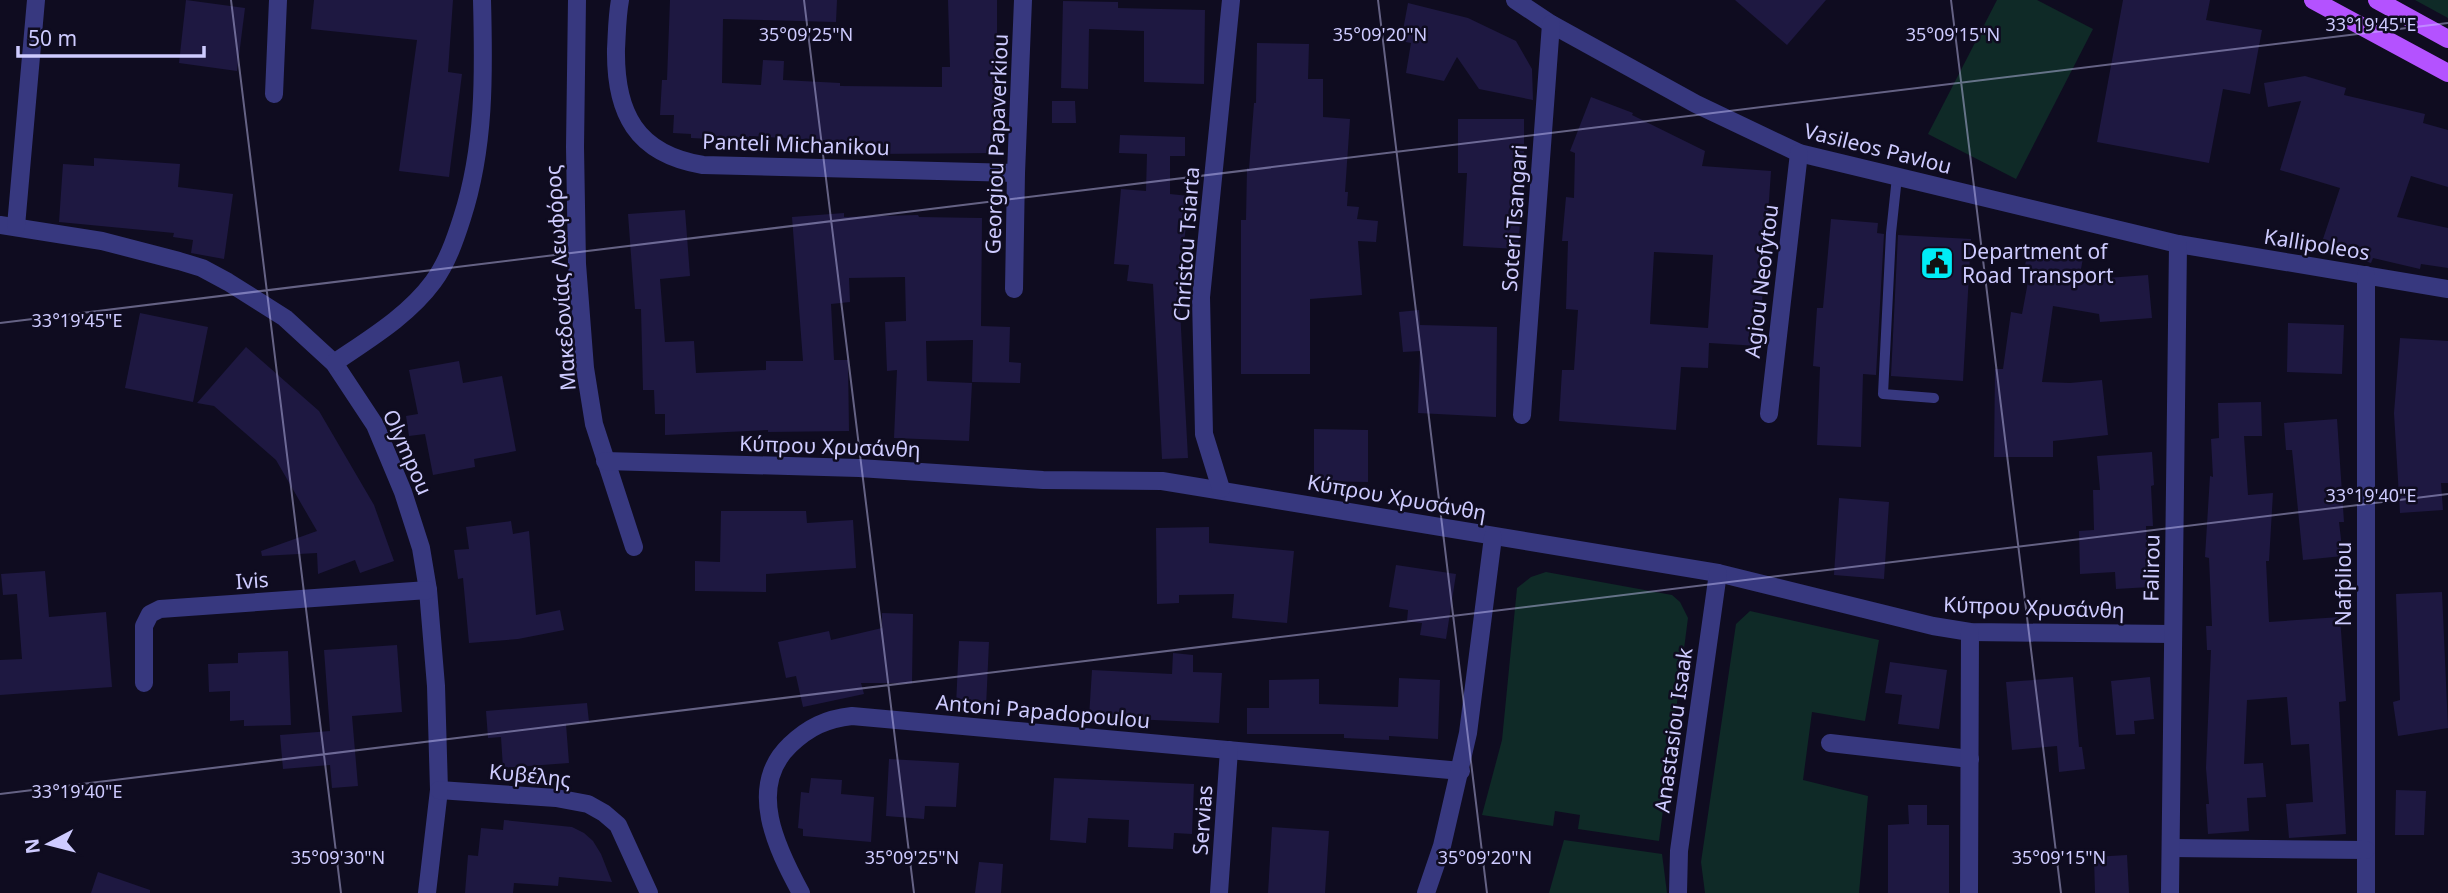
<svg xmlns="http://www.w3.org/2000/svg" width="2448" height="893" font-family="'Noto Sans',sans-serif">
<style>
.green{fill:#0f2a27}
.building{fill:#1e1841;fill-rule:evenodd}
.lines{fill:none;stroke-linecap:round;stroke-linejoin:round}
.service{stroke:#37387f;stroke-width:10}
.minor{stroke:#37387f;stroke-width:18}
.primary{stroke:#b452ff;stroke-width:18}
.ticks{fill:none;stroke:#cecbff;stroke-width:2;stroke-opacity:0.45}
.labels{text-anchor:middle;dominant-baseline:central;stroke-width:5;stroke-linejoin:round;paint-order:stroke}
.street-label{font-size:21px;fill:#cecbff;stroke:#0f0c20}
.poi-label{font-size:21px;fill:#cecbff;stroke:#0f0c20;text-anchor:start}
.ticks-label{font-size:18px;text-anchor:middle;fill:#cecbff;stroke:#0f0c20;stroke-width:5;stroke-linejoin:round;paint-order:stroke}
</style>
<rect width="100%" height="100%" fill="#0f0c20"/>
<g class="green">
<polygon points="1997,0 2037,0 2093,29 2016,179 1928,134"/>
<polygon points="2415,0 2448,0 2448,18"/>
<polygon points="1546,572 1672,595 1680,602 1688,618 1659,841 1578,829 1580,815 1555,811 1553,826 1482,815 1502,740 1517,588 1531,577"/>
<polygon points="1750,611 1879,640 1865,721 1812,712 1803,780 1868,796 1859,893 1705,893 1701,862 1736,624"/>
<polygon points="1564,840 1662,854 1667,893 1549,893"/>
</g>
<g class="building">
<polygon points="186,0 245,8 237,71 179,63"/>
<polygon points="314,0 453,0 448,72 462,74 449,177 399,171 417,40 311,29"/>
<polygon points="670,0 837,0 836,22 723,19 722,83 761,85 763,60 784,61 783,80 840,83 840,86 942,87 942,67 950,67 948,0 997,0 997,153 873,154 874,143 749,136 748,141 691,138 691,134 673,133 674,115 660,115 662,80 667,80"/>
<polygon points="1735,0 1826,0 1787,45"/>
<polygon points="2123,0 2210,0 2206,20 2262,30 2250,94 2223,89 2209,163 2097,142"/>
<polygon points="1063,1 1118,2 1118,8 1205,10 1204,84 1144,82 1144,31 1089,29 1088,89 1061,88"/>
<polygon points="1408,3 1468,18 1516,41 1532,69 1533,100 1479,89 1457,57 1444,81 1406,73 1411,43 1401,41"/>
<polygon points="1257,43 1309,44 1308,79 1323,79 1323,117 1350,119 1345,192 1348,192 1347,206 1359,207 1357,219 1378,221 1376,242 1358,241 1362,295 1310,299 1310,374 1241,374 1241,220 1246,220 1247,168 1249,169 1254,103 1256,103"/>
<polygon points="2305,76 2346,88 2344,95 2425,114 2423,123 2448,130 2448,187 2411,176 2397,217 2448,228 2448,268 2421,264 2420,269 2373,258 2371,263 2347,255 2349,248 2323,239 2340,188 2280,170 2301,101 2268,107 2264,83"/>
<path d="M1591 97 1633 113 1632 115 1705 151 1702 166 1771 171 1759 346 1709 343 1708 368 1681 367 1676 430 1559 421 1562 370H1574L1578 310 1566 309 1568 241H1562L1566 197 1574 198 1575 153 1570 151ZM1654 252 1713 255 1708 328 1650 324Z"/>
<polygon points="1052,101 1075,101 1076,123 1052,123"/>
<polygon points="1458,119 1524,119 1524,172 1518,249 1463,246 1467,173 1458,173"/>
<polygon points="1120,135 1185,137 1185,156 1170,156 1170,194 1189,196 1179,292 1188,458 1162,459 1153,284 1127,281 1129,265 1114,264 1121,189 1146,191 1147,154 1119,153"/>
<polygon points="94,158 180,164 178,187 233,194 224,259 191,253 193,240 173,237 174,233 59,222 63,164 94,166"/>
<polygon points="685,210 690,276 660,279 665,342 694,341 696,373 766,370 766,361 803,361 792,217 844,213 844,217 918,215 919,217 982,218 981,326 1010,327 1009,362 1021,363 1020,383 972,382 973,340 926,341 927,381 972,383 969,441 894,438 897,370 887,371 885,322 906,321 905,277 849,278 850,302 831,304 834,360 848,360 849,431 768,432 768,430 665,435 665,414 655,414 654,390 643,390 641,309 635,309 628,214"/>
<polygon points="1831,219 1878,223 1877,233 1884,234 1876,375 1863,374 1861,447 1817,445 1820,367 1813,366 1817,308 1823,308"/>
<polygon points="1898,235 1971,239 1963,381 1891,376"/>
<polygon points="2029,247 2083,258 2079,280 2148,275 2152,318 2100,322 2099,314 2053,306 2042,382 2070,383 2102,380 2108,435 2053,441 2053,457 1994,457 1995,369 2003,369 2011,312 2022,314 2030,271 2024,270"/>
<polygon points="1419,310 1420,325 1497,327 1496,417 1418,413 1420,351 1403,352 1399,312"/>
<polygon points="140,313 208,327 193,402 125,388"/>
<polygon points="2288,323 2344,325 2342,374 2287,372"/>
<polygon points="2400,338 2448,341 2448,483 2441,483 2443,510 2400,513 2394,413"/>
<polygon points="246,347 319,411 374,505 394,561 360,573 355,560 318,574 317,553 262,556 261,551 317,531 276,460 214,406 197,403"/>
<polygon points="459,361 463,383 502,376 516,451 474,459 475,467 433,475 425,434 409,436 406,416 418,414 409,370"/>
<polygon points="2261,402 2262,436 2244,436 2248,495 2273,493 2269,561 2266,561 2269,622 2340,617 2346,701 2339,702 2346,834 2289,838 2286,804 2313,802 2309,744 2291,745 2287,697 2247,700 2244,764 2263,763 2266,797 2247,798 2249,831 2208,834 2206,804 2209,804 2206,768 2211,650 2207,650 2206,626 2212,626 2209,558 2205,557 2210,476 2213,477 2211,439 2219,438 2218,403"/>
<polygon points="2337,419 2344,522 2339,522 2343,556 2303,560 2292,450 2286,450 2284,423"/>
<polygon points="1314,429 1368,430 1368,482 1314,481"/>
<polygon points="2152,452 2154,485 2151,486 2153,526 2146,526 2150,587 2116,589 2115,572 2080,574 2079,531 2094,530 2093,490 2100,490 2097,456"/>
<polygon points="1839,498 1889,502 1884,579 1834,575"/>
<polygon points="721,511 806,511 807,523 853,520 856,568 766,574 766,592 695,591 695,561 720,562"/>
<polygon points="511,521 513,534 529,531 536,615 560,610 564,630 518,639 469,643 463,578 458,579 454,550 469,549 466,527"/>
<polygon points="1209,527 1209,543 1294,551 1287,623 1232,618 1234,594 1179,595 1179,603 1157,604 1156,528"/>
<polygon points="1396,565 1456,574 1446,639 1420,635 1422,623 1407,621 1408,610 1389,607"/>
<polygon points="45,571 49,617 106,612 112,687 0,695 0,660 22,659 17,594 3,595 1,574"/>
<polygon points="2442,592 2448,728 2398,736 2393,702 2400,700 2396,594"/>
<polygon points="882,613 913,614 912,683 861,683 864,694 803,707 796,676 786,678 778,642 829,631 831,640 882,628"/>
<polygon points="959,641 989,642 986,707 956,706"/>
<polygon points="397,645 402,712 352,716 358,786 332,788 330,765 283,769 280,735 330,731 324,650"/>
<polygon points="288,651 291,725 244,726 244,720 230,721 230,691 209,692 208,664 238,663 238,653"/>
<polygon points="1173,653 1193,655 1193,672 1222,673 1219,723 1089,717 1092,670 1172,674"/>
<polygon points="1890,662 1947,670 1939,729 1898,724 1902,695 1885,693"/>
<polygon points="2073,677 2079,747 2082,747 2085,769 2059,772 2057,746 2012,750 2006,682"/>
<polygon points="2150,677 2154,719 2134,721 2135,734 2116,735 2111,681"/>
<polygon points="1399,678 1440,680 1438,739 1389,736 1389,740 1344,738 1344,734 1247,734 1247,708 1269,708 1269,680 1319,679 1319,704 1398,707"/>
<polygon points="587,703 589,722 566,724 569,763 503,768 501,737 488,738 486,711"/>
<polygon points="889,759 959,763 956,807 925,806 924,819 886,816"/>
<polygon points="811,778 842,780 841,794 874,797 871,842 803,836 803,829 798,828 801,792 809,793"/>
<polygon points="1054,778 1194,784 1192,834 1174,833 1173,849 1128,847 1129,820 1088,818 1086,843 1050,840"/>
<polygon points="2396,790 2426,791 2424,835 2395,835"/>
<polygon points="1908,805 1927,805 1927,825 1949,825 1949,893 1888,893 1888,825 1909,824"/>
<polygon points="504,820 572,827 584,833 593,841 601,854 612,882 559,877 558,886 514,883 513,893 465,893 468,855 478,856 481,828 503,830"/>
<polygon points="1272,827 1329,831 1325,893 1268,893"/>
<polygon points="2127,855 2129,893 2095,893 2094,857"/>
<polygon points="979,862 1003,864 1001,893 975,893"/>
<polygon points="98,872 150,890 150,893 91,893"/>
</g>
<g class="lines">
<polyline class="service" points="1897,177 1891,233 1883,394 1934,398"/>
<g class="minor">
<polyline points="577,0 575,147 577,264 585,368 594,424 634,547"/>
<path d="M620 0C617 16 617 32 616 49 615 113 636 154 703 165L1016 173"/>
<polyline points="1515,0 1551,24 1696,104 1799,153 2178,244 2448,289"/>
<polyline points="274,94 278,0"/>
<polyline points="0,225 102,241 179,261 202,268 228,282 285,318 334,363 375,425 403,492 421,548 428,590 436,686 439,790 427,893"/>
<polyline points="16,226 36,0"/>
<polyline points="2366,275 2366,893"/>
<polyline points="1014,289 1016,173 1023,0"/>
<path d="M334 363C369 339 408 316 433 282 447 263 455 240 462 218 485 147 484 74 482 0"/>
<polyline points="1769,414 1799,153"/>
<polyline points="1522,415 1551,24"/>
<polyline points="605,461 859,468 1043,480 1162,481 1718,573 1933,626 1970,632 2173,634"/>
<polyline points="1221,489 1204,434 1201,297 1231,0"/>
<polyline points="144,683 144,626 150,614 160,609 428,590"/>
<polyline points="1830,743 1970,759"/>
<polyline points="439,790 556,798 588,804 604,813 618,825 649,893"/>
<polyline points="2171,848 2366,850"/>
<path d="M801 893C777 849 746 787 790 745 809 727 826 719 852 716L1461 771"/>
<polyline points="1219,893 1229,750"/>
<polyline points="1426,893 1442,846 1468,733 1493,537"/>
<polyline points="1678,893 1679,851 1718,573"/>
<polyline points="1969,893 1970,632"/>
<polyline points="2170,893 2178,244"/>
</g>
<g class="primary">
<polyline points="2313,0 2448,73"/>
<polyline points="2377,0 2448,39"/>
</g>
</g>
<path class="ticks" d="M231 0 341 893M804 0 914 893M1378 0 1487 893M1951 0 2061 893M0 323 2448 23M0 794 2448 494"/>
<defs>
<g id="civic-square" transform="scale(1.75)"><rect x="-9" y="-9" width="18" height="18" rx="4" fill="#00ecf6" stroke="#0f0c20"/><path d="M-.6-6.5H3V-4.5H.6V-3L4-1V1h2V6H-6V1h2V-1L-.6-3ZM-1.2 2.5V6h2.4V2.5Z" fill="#111"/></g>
</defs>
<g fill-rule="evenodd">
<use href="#civic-square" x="1937" y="263"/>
</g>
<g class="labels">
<g class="street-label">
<text transform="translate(796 144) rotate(2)">Panteli Michanikou</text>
<text transform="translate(996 144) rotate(-88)">Georgiou Papaverkiou</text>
<text transform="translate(1878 148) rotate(14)">Vasileos Pavlou</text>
<text transform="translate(1514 218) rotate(-86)">Soteri Tsangari</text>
<text transform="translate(1186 244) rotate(-86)">Christou Tsiarta</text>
<text transform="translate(2317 244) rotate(9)">Kallipoleos</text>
<text transform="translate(560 278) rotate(-94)">Μακεδονίας Λεωφόρος</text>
<text transform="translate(1761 281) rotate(-83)">Agiou Neofytou</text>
<text transform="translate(830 446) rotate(2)">Κύπρου Χρυσάνθη</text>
<text transform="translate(408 452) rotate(66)">Olympou</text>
<text transform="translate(1397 497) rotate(10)">Κύπρου Χρυσάνθη</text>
<text transform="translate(2151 568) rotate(-89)">Falirou</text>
<text transform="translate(252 580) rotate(-4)">Ivis</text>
<text transform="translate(2343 584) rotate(-90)">Nafpliou</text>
<text transform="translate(2034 607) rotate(2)">Κύπρου Χρυσάνθη</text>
<text transform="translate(1043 711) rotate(5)">Antoni Papadopoulou</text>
<text transform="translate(1673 730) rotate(-82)">Anastasiou Isaak</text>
<text transform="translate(530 775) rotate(6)">Κυβέλης</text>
<text transform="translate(1202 820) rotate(-86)">Servias</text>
</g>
<g class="poi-label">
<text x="1962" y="251">Department of<tspan x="1962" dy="24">Road Transport</tspan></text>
</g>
</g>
<g class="ticks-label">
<text x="2371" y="31">33°19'45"E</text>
<text x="806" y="41">35°09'25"N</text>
<text x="1380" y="41">35°09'20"N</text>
<text x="1953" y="41">35°09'15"N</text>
<text x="77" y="327">33°19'45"E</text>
<text x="2371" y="502">33°19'40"E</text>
<text x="77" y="798">33°19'40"E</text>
<text x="338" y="864">35°09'30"N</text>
<text x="912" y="864">35°09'25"N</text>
<text x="1485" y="864">35°09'20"N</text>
<text x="2059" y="864">35°09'15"N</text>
</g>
<g transform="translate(49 844) rotate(263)" stroke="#0f0c20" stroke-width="5" paint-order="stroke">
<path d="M0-5L12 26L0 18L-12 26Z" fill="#cecbff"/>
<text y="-10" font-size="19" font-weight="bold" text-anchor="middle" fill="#cecbff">N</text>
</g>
<path d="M18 46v10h186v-10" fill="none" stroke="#cecbff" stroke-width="3.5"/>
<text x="28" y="46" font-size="21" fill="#cecbff" stroke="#0f0c20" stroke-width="5" paint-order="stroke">50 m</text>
</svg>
